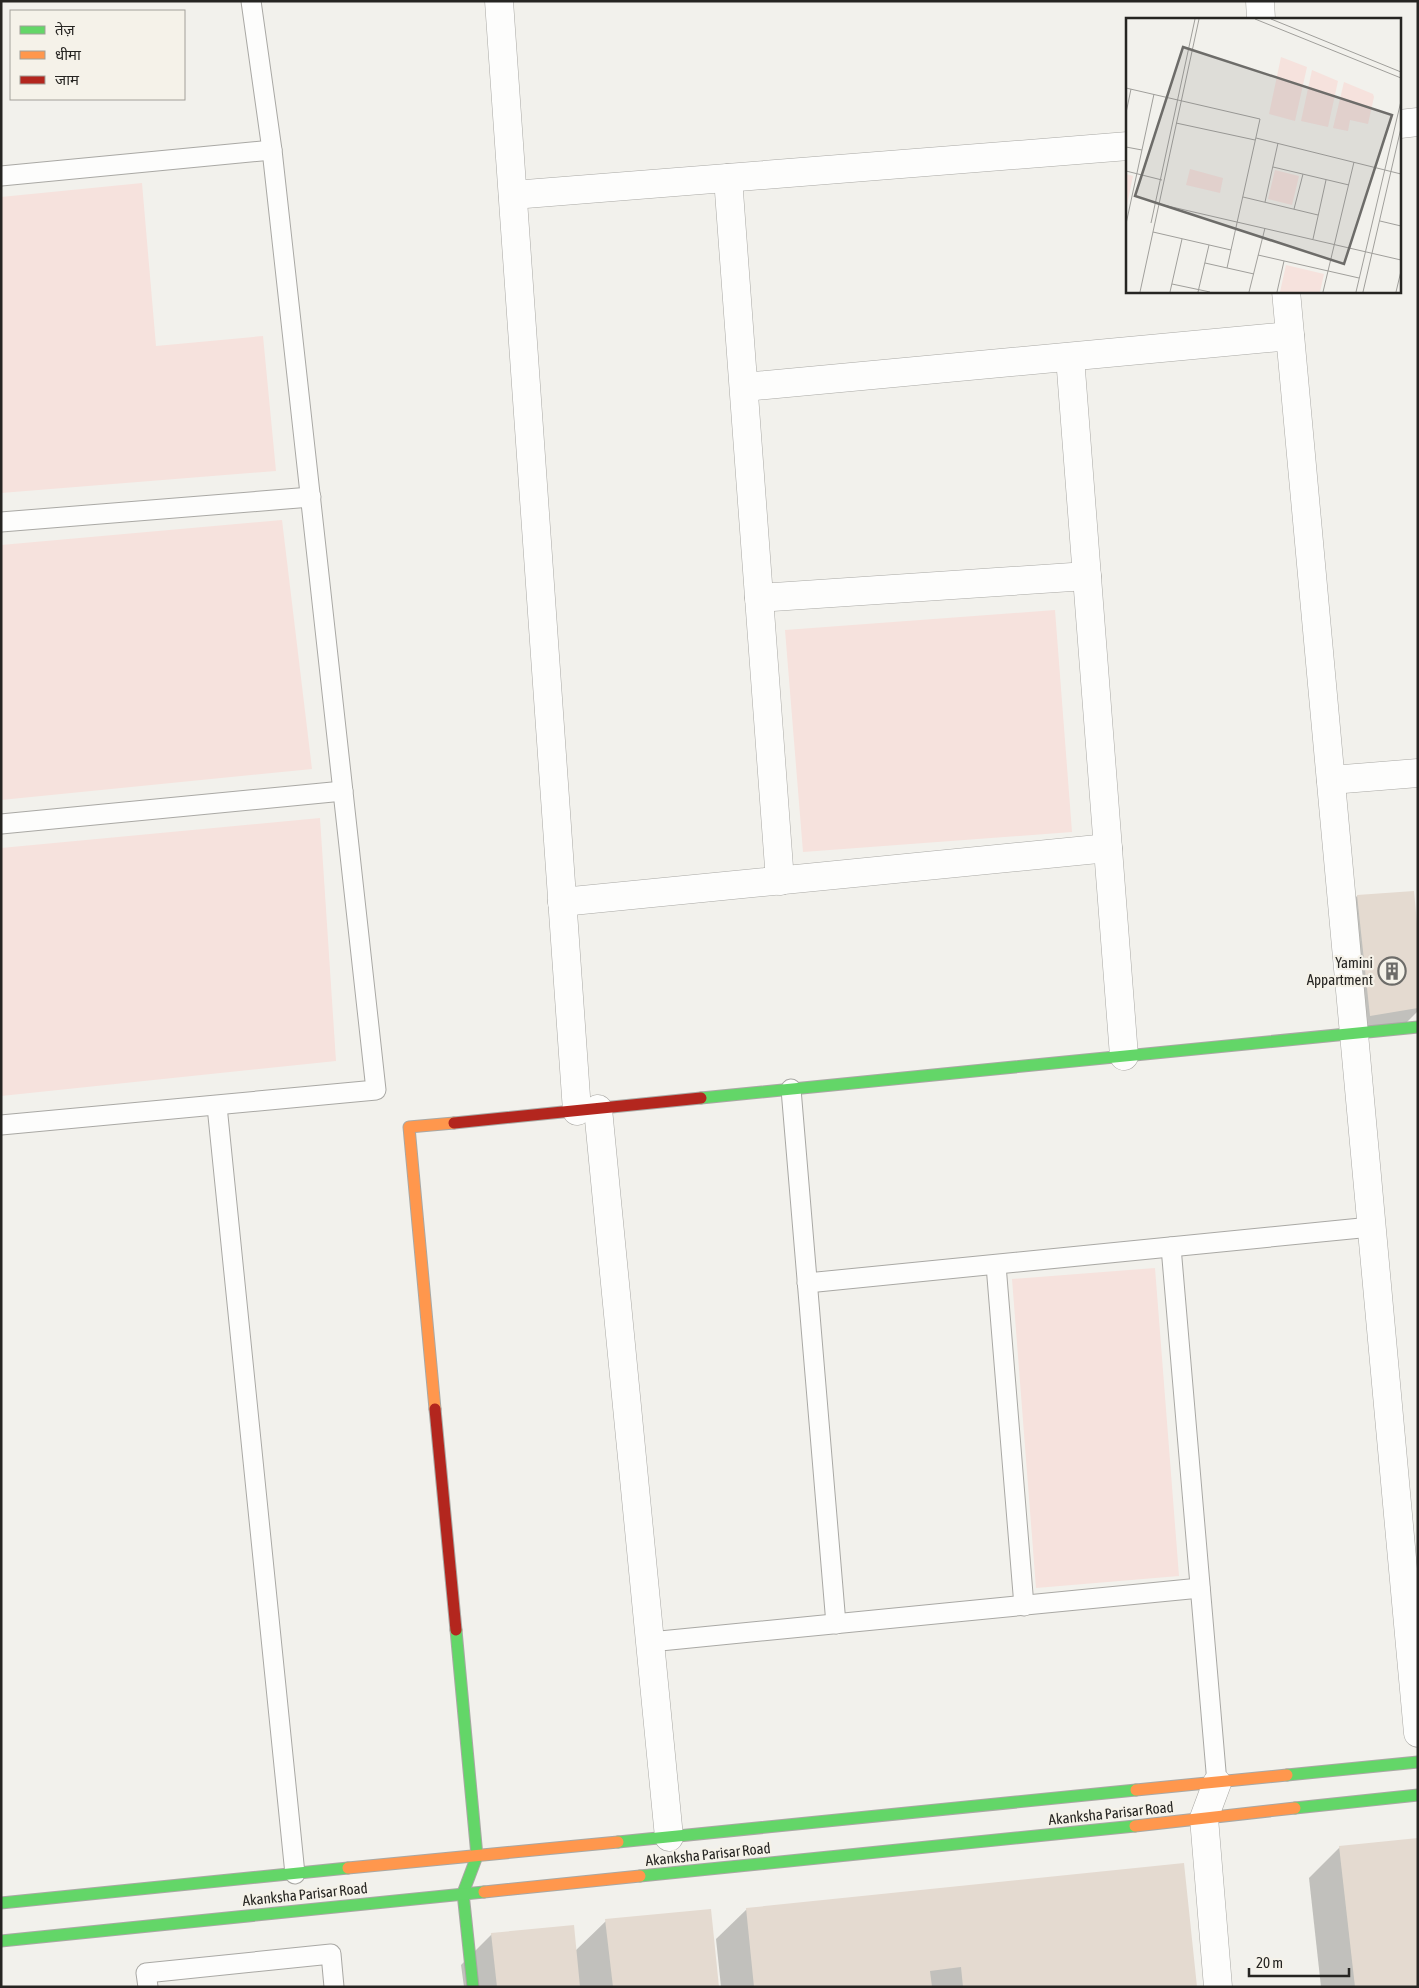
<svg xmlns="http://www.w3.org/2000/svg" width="1419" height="1988" font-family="'Asap Condensed','Noto Sans Devanagari',sans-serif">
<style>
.green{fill:#f6e2dd}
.shadow{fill:#0003}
.building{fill:#e4dad0}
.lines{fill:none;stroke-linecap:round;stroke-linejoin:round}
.lane-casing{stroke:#a9a8a4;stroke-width:21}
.street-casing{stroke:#a9a8a4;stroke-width:29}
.fast-casing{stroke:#a9a8a4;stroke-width:13}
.slow-casing{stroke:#a9a8a4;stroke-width:13}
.jam-casing{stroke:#a9a8a4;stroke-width:13}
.lane{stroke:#fdfdfc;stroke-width:19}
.street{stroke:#fdfdfc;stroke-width:28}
.fast{stroke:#63d668;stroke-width:11}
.slow{stroke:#ff974d;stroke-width:11}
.jam{stroke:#b3261e;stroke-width:11}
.labels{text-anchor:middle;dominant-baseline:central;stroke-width:4.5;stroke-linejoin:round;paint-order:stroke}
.poi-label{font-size:15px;fill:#262522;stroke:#f5f2e9;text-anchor:end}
.street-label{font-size:15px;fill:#262522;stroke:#f5f2e9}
.inset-road{fill:none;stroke:#a09f9b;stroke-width:1}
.view{fill:#6d6c69;fill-opacity:0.15;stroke:#6d6c69;stroke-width:2.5}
.inset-edge{fill:none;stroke:#262522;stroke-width:2.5}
</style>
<rect width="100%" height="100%" fill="#f2f1ec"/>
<g class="green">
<polygon points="142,183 156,346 263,336 276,471 1,493 1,197"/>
<polygon points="282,520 312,769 1,800 1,545"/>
<polygon points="1055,610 1072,832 803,852 785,630"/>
<polygon points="320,818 336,1061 1,1096 1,848"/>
<polygon points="1155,1268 1179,1576 1036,1588 1012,1279"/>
</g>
<g class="shadow">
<polygon points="1413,892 1418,948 1418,1011 1407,1022 1355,1031 1341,912 1357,896"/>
<polygon points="1340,1847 1418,1987 1321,1987 1309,1878"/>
<polygon points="747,1909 1196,1987 721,1987 716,1939"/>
<polygon points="606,1921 718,1987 464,1987 461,1965 492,1934 575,1951"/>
</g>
<g class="building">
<polygon points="1414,891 1418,934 1418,1008 1370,1016 1357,895"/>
<polygon points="1418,1838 1418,1987 1355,1987 1339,1846"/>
<polygon points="1184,1863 1197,1987 963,1987 961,1967 930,1971 932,1987 754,1987 746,1908"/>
<polygon points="711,1909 719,1987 613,1987 605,1919"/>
<polygon points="574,1925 580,1987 497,1987 491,1933"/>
</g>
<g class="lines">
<g class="lane-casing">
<g id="lane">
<polyline points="1,176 272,150"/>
<polyline points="1,522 311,497"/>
<polyline points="1,824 343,791"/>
<polyline points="791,1089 836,1624"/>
<polyline points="217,1106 295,1874"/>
<polyline points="1,1125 376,1090 272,150 251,1"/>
<polyline points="1171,1247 1217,1783"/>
<polyline points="996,1265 1024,1606"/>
<polyline points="807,1283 1371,1227"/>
<polyline points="650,1642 1200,1588"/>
<polyline points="148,1987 146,1973 331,1954 334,1987"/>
</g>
</g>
<g class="street-casing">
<g id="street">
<polyline points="499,1 577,1111"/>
<polyline points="1260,1 1261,19"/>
<polyline points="1400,124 1418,122"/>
<polyline points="728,178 780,881"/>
<polyline points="513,195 1128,146"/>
<polyline points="1286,291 1418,1733"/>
<polyline points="1070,357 1124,1056"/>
<polyline points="744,387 1290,336"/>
<polyline points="759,598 1087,576"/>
<polyline points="1331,780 1418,773"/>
<polyline points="562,902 1108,848"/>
<polyline points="598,1109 669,1837"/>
<polyline points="1217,1783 1204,1818 1218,1987"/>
</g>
</g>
<g class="fast-casing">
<g id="fast">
<polyline points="701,1098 1418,1027"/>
<polyline points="456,1630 477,1856 463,1893 473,1987"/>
<polyline points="1287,1775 1418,1762"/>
<polyline points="1295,1808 1418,1795"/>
<polyline points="618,1842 1136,1790"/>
<polyline points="640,1876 1135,1826"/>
<polyline points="1,1903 348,1868"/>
<polyline points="1,1941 484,1892"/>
</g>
</g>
<g class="slow-casing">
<g id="slow">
<polyline points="435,1409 409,1127 454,1123"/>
<polyline points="1136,1790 1287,1775"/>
<polyline points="1135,1826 1295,1808"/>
<polyline points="348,1868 618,1842"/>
<polyline points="484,1892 640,1876"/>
</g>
</g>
<g class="jam-casing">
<g id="jam">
<polyline points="454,1123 701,1098"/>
<polyline points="435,1409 456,1630"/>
</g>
</g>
<use href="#lane" class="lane"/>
<use href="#street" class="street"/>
<use href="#fast" class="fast"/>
<use href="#slow" class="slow"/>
<use href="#jam" class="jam"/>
</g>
<defs>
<g id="building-ring" transform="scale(1.4375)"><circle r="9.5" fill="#f5f2e9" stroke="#6d6c69" stroke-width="1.5"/><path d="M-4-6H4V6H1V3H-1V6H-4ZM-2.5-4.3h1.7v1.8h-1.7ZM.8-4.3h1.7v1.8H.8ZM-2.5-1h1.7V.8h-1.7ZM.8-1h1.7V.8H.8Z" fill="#6d6c69"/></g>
</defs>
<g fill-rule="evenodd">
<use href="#building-ring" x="1392" y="971"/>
</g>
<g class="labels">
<g class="poi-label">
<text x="1373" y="962">Yamini<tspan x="1373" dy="17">Appartment</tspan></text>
</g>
<g class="street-label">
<text transform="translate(1111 1813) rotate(-6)">Akanksha Parisar Road</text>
<text transform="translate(708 1854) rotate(-6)">Akanksha Parisar Road</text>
<text transform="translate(305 1894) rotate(-6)">Akanksha Parisar Road</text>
</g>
</g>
<g transform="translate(1126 18)">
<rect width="275" height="275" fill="#f2f1ec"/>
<path d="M155 39 181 49 169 103 143 96ZM186 52 212 63 202 109 175 103ZM218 64 247 76 248 79 242 106 224 102 222 113 207 110ZM64 151 97 160 94 175 60 167ZM149 152 173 158 166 187 142 181ZM0 156 7 158 0 192ZM160 247 198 256 194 274H154Z" fill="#f6e2dd"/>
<path class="inset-road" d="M129 1 275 60M145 1 275 54M0 70 134 101 101 250M0 95 5 71M50 105 129 122M130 120 275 156M0 129 16 132M147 149 223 167M0 153 36 162M117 179 192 197M139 184 152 125M33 186 275 242M168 191 177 156M254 203 275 208M25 205 69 1M0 206 28 76M27 214 105 232M187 221 200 162M132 237 233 260M79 245 128 256M46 266 84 274M14 274 73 1M44 274 56 221M72 274 83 227M123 274 139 210M151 274 158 243M197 274 228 144M230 274 275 83M237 274 275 110M270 274 275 253"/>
<path class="view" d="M57 29 266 97 218 246 9 178Z"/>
<rect width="275" height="275" class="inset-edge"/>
</g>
<rect width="1419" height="1988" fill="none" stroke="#262522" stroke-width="5"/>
<rect x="10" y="10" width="175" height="90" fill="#f5f2e9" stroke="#a2a099"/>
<rect x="20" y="26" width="25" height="8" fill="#63d668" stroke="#a2a099"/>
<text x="55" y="35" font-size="15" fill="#262522">तेज़</text>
<rect x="20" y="51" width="25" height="8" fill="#ff974d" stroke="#a2a099"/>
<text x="55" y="60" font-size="15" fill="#262522">धीमा</text>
<rect x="20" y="76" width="25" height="8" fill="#b3261e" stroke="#a2a099"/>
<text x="55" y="85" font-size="15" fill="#262522">जाम</text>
<path d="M1249 1968v8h100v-8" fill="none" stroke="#262522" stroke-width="2.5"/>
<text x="1256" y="1968" font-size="15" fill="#262522" stroke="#f5f2e9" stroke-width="4" paint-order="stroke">20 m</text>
</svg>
